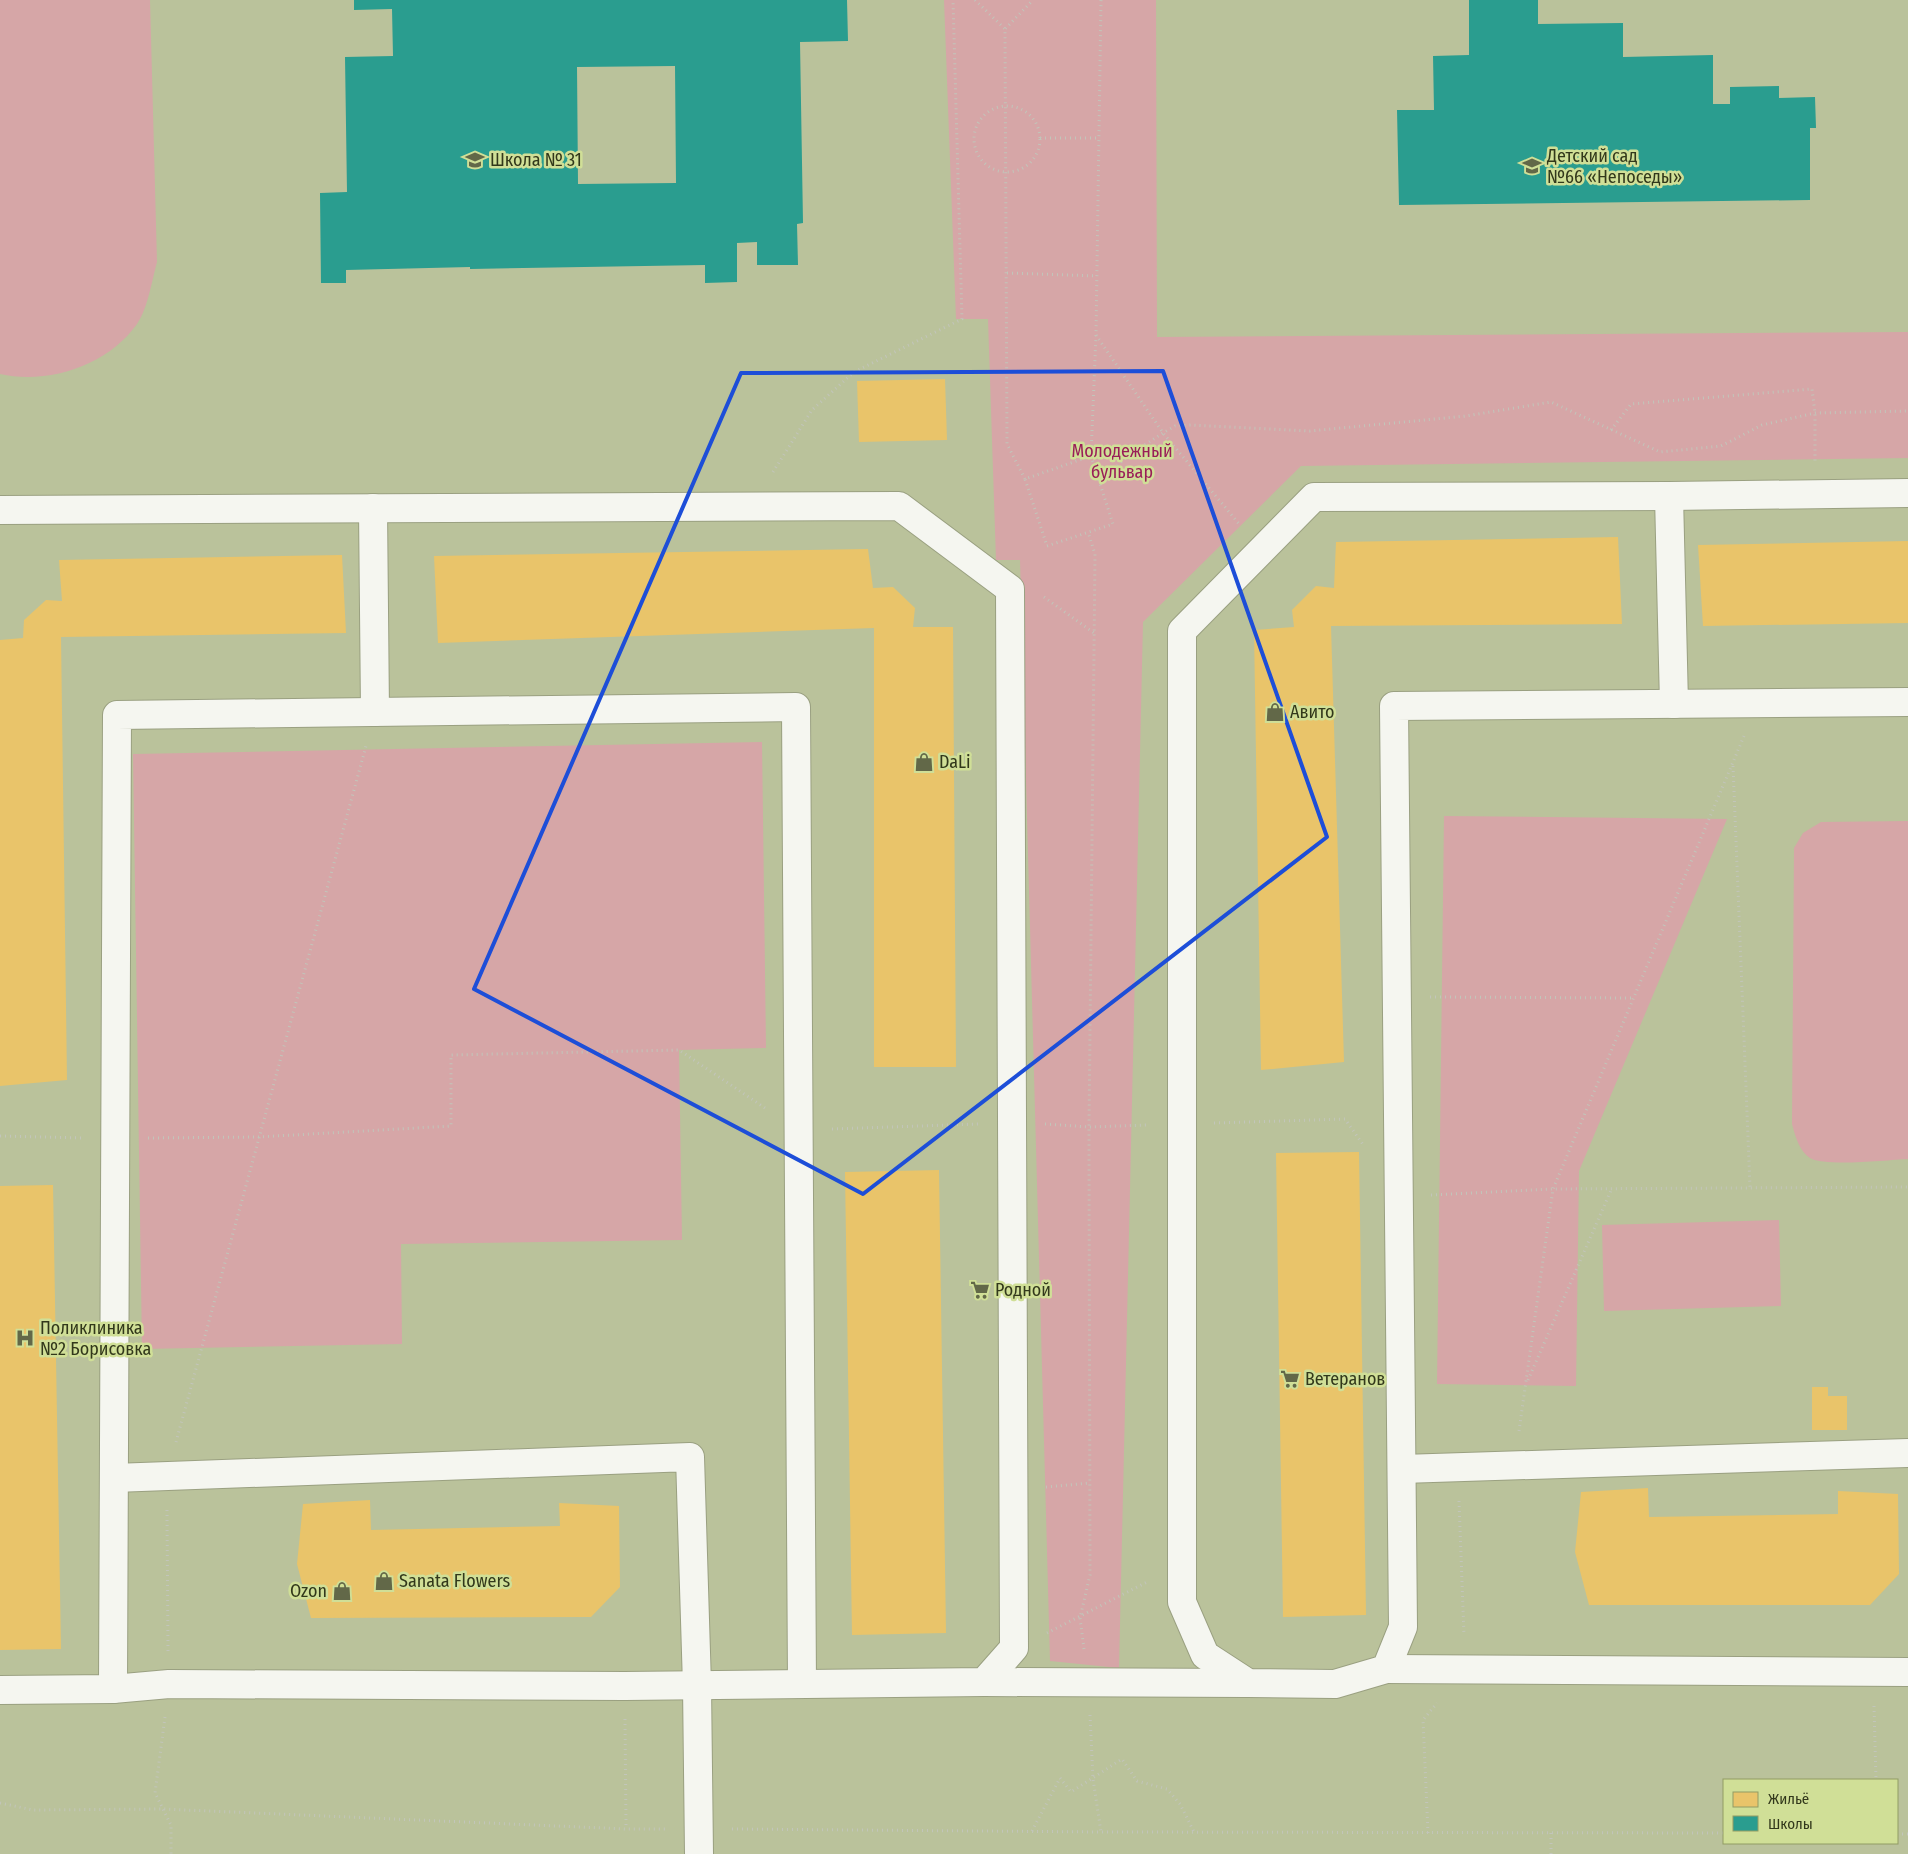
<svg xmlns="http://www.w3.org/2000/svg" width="1908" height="1854" font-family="'Fira Sans Condensed',sans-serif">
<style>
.green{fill:#d6a6a7}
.homes{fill:#e9c46a}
.schools{fill:#2a9d8f;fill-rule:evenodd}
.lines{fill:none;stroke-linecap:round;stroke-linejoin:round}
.minor-casing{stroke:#9aa081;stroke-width:30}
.path{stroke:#c2c5ba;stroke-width:3;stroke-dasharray:1 4;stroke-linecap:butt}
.minor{stroke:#f5f6f0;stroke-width:28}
.marked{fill:none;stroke:#1d4ed8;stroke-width:4;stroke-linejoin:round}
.labels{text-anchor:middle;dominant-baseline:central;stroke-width:5;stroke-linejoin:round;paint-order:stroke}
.poi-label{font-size:18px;fill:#32381b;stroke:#d0df97;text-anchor:start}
.park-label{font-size:18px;fill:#991e58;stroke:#d0df97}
</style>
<rect width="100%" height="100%" fill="#bac29b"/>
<g class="green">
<path d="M0 0H150L157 262C152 280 148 308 137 324 108 365 49 385 0 374Z"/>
<polygon points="944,0 1156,0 1157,337 1908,332 1908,458 1301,466 1143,622 1119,1668 1050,1661 1020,560 996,560 988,319 956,319"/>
<polygon points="762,742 766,1048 679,1050 682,1240 401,1244 402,1344 142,1349 133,754"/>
<polygon points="1444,816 1727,819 1579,1171 1576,1386 1437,1384"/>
<path d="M1908 821V1159C1887 1160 1826 1167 1810 1158 1799 1151 1795 1135 1792 1124L1794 848 1803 833 1821 822Z"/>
<polygon points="1779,1220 1781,1306 1604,1311 1602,1225"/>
</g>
<g class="homes">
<polygon points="945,379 947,440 859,442 857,381"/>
<polygon points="1618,537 1622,624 1331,626 1344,1062 1261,1070 1254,630 1294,627 1292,610 1316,586 1334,588 1336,542"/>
<polygon points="1908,541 1908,623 1703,626 1698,545"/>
<polygon points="868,549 873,588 893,587 915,608 913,627 953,627 956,1067 874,1067 874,628 438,643 434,556"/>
<polygon points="342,555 346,633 61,637 67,1080 0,1086 0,640 23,638 24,620 46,600 62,601 59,560"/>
<polygon points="1359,1152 1366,1615 1283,1617 1276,1153"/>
<polygon points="939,1170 946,1633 852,1635 845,1172"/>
<polygon points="53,1185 61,1649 0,1650 0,1186"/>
<polygon points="1812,1387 1828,1387 1828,1396 1847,1396 1847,1430 1812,1430"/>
<polygon points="1648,1488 1649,1517 1838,1514 1838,1491 1898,1494 1899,1574 1870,1605 1589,1605 1575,1552 1581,1492"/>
<polygon points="370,1500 371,1530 560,1526 559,1503 619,1506 620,1587 591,1617 311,1618 297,1564 303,1504"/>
</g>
<g class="schools">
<path d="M354 0H847L848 41 800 42 803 223 797 224 798 265H757V242L737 243V282L705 283V265L470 269V267L346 270V283H321L320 193 347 192 345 57 393 56 392 9 354 10ZM675 66 676 183 578 184 577 67Z"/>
<polygon points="1469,0 1538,0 1538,24 1623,23 1623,57 1713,55 1713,104 1730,104 1730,87 1779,86 1779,98 1815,97 1816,128 1810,128 1810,200 1399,205 1397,110 1434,110 1433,56 1469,55"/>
</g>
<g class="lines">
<g class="minor-casing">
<g id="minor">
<polyline points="1908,493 1669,496 1314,497 1182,631 1182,1602 1205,1655 1248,1683 1335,1684 1386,1669 1403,1627 1394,706 1908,702"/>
<polyline points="1669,496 1674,704"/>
<polyline points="373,508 375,712"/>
<polyline points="0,510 899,506 1010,589 1014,1648 984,1682 625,1686 169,1684 113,1689 0,1690"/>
<polyline points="1402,1469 1908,1453"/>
<polyline points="114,1478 690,1457 697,1685 699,1854"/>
<polyline points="1386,1669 1908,1672"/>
<polyline points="984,1682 1248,1683"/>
<polyline points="113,1689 117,715 796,707 802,1684"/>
</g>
</g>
<g class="path">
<polyline points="975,0 1005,29"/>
<circle cx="1007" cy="139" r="33"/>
<polyline points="1040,138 1099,138"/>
<polyline points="1007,273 1097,276"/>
<polyline points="1096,335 1163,433 1240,525"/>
<polyline points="1611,430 1631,404 1812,389 1815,413 1815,461"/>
<polyline points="1091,456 1096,335 1101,0"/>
<polygon points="1091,456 1113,524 1047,546 1025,479"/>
<polyline points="773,472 812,410 854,372 962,319 953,0"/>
<polyline points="1025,479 1007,444 1005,29 1033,0"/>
<polyline points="1100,484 1126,457 1163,433 1175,426 1191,425 1310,431 1466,416 1551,402 1660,452 1721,446 1762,425 1815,413 1908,411"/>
<polyline points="1044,597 1094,633"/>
<polyline points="1733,766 1750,1187"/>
<polyline points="1430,997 1633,998"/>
<polyline points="1214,1123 1345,1119 1364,1146"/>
<polyline points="1045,1124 1089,1127 1148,1125"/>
<polyline points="832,1129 978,1124"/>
<polyline points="0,1136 82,1138"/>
<polyline points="148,1138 258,1137 451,1126 451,1055 679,1050 765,1108"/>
<polyline points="1431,1195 1553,1189 1908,1187"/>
<polyline points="1528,1380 1612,1188"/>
<polyline points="1519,1431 1553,1189 1744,736"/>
<polyline points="176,1442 366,746"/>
<polyline points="1046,1487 1090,1483"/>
<polyline points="1459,1501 1464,1635"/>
<polyline points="167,1510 168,1651"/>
<polyline points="1047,1633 1149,1581"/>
<polyline points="1084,1649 1080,1618 1090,1575 1089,1127 1095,554 1088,532"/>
<polyline points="1874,1706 1876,1780"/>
<polyline points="1090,1715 1093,1779 1101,1832"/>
<polyline points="165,1717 155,1793 171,1825 171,1854"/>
<polyline points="625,1719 626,1829"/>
<polyline points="0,1803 33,1810 163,1809 626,1829 666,1829"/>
<polyline points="732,1829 1101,1832 1724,1833"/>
<polyline points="1032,1831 1060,1778 1071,1792 1122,1759 1137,1781 1167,1789 1180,1804 1194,1832"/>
<polyline points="1428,1833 1423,1720 1437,1703"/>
<polyline points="1897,1834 1908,1834"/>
<polyline points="1551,1854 1551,1833"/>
</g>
<use href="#minor" class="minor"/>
</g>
<path class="marked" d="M1163 371 1327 837 863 1194 474 989 741 373Z"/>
<defs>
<g id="school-bare" transform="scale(1.5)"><path d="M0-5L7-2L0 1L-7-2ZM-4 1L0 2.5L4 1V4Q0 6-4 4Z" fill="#626848" stroke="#d0df97" stroke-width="2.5" paint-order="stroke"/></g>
<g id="shop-bare" transform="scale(1.5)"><path d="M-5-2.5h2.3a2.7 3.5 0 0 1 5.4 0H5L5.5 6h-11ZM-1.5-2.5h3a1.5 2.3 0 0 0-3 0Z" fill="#626848" stroke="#d0df97" stroke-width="2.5" paint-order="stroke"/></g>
<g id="supermarket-bare" transform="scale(1.5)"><path d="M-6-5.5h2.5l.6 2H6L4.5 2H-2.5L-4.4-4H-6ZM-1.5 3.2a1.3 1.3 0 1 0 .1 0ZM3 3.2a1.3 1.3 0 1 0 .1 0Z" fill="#626848" stroke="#d0df97" stroke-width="2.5" paint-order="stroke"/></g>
<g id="hospital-bare" transform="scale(1.5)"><path d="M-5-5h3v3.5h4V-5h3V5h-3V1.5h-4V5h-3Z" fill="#626848" stroke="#d0df97" stroke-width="2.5" paint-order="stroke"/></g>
</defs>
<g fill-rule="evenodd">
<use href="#school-bare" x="475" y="160"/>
<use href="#school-bare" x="1532" y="166"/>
<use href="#shop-bare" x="1275" y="712"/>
<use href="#shop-bare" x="924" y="762"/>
<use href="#supermarket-bare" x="980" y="1290"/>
<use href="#hospital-bare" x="25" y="1338"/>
<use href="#supermarket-bare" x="1290" y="1379"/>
<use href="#shop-bare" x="384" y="1581"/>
<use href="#shop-bare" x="342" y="1591"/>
</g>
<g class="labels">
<g class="poi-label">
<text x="1547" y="156">Детский сад<tspan x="1547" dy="21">№66 «Непоседы»</tspan></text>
<text x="490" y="160">Школа № 31</text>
<text x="1290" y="712">Авито</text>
<text x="939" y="762">DaLi</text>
<text x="995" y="1290">Родной</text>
<text x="40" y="1328">Поликлиника<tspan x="40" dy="21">№2 Борисовка</tspan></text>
<text x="1305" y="1379">Ветеранов</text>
<text x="399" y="1581">Sanata Flowers</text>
<text x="327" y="1591" text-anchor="end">Ozon</text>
</g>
<g class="park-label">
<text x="1122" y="451">Молодежный<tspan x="1122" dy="21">бульвар</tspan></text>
</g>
</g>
<rect x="1723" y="1779" width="175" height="65" fill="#d0df97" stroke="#919c65"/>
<rect x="1733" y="1792" width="25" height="15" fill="#e9c46a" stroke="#919c65"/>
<text x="1768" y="1804" font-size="15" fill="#32381b">Жильё</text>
<rect x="1733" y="1816" width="25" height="15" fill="#2a9d8f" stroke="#919c65"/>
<text x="1768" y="1829" font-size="15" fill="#32381b">Школы</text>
</svg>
